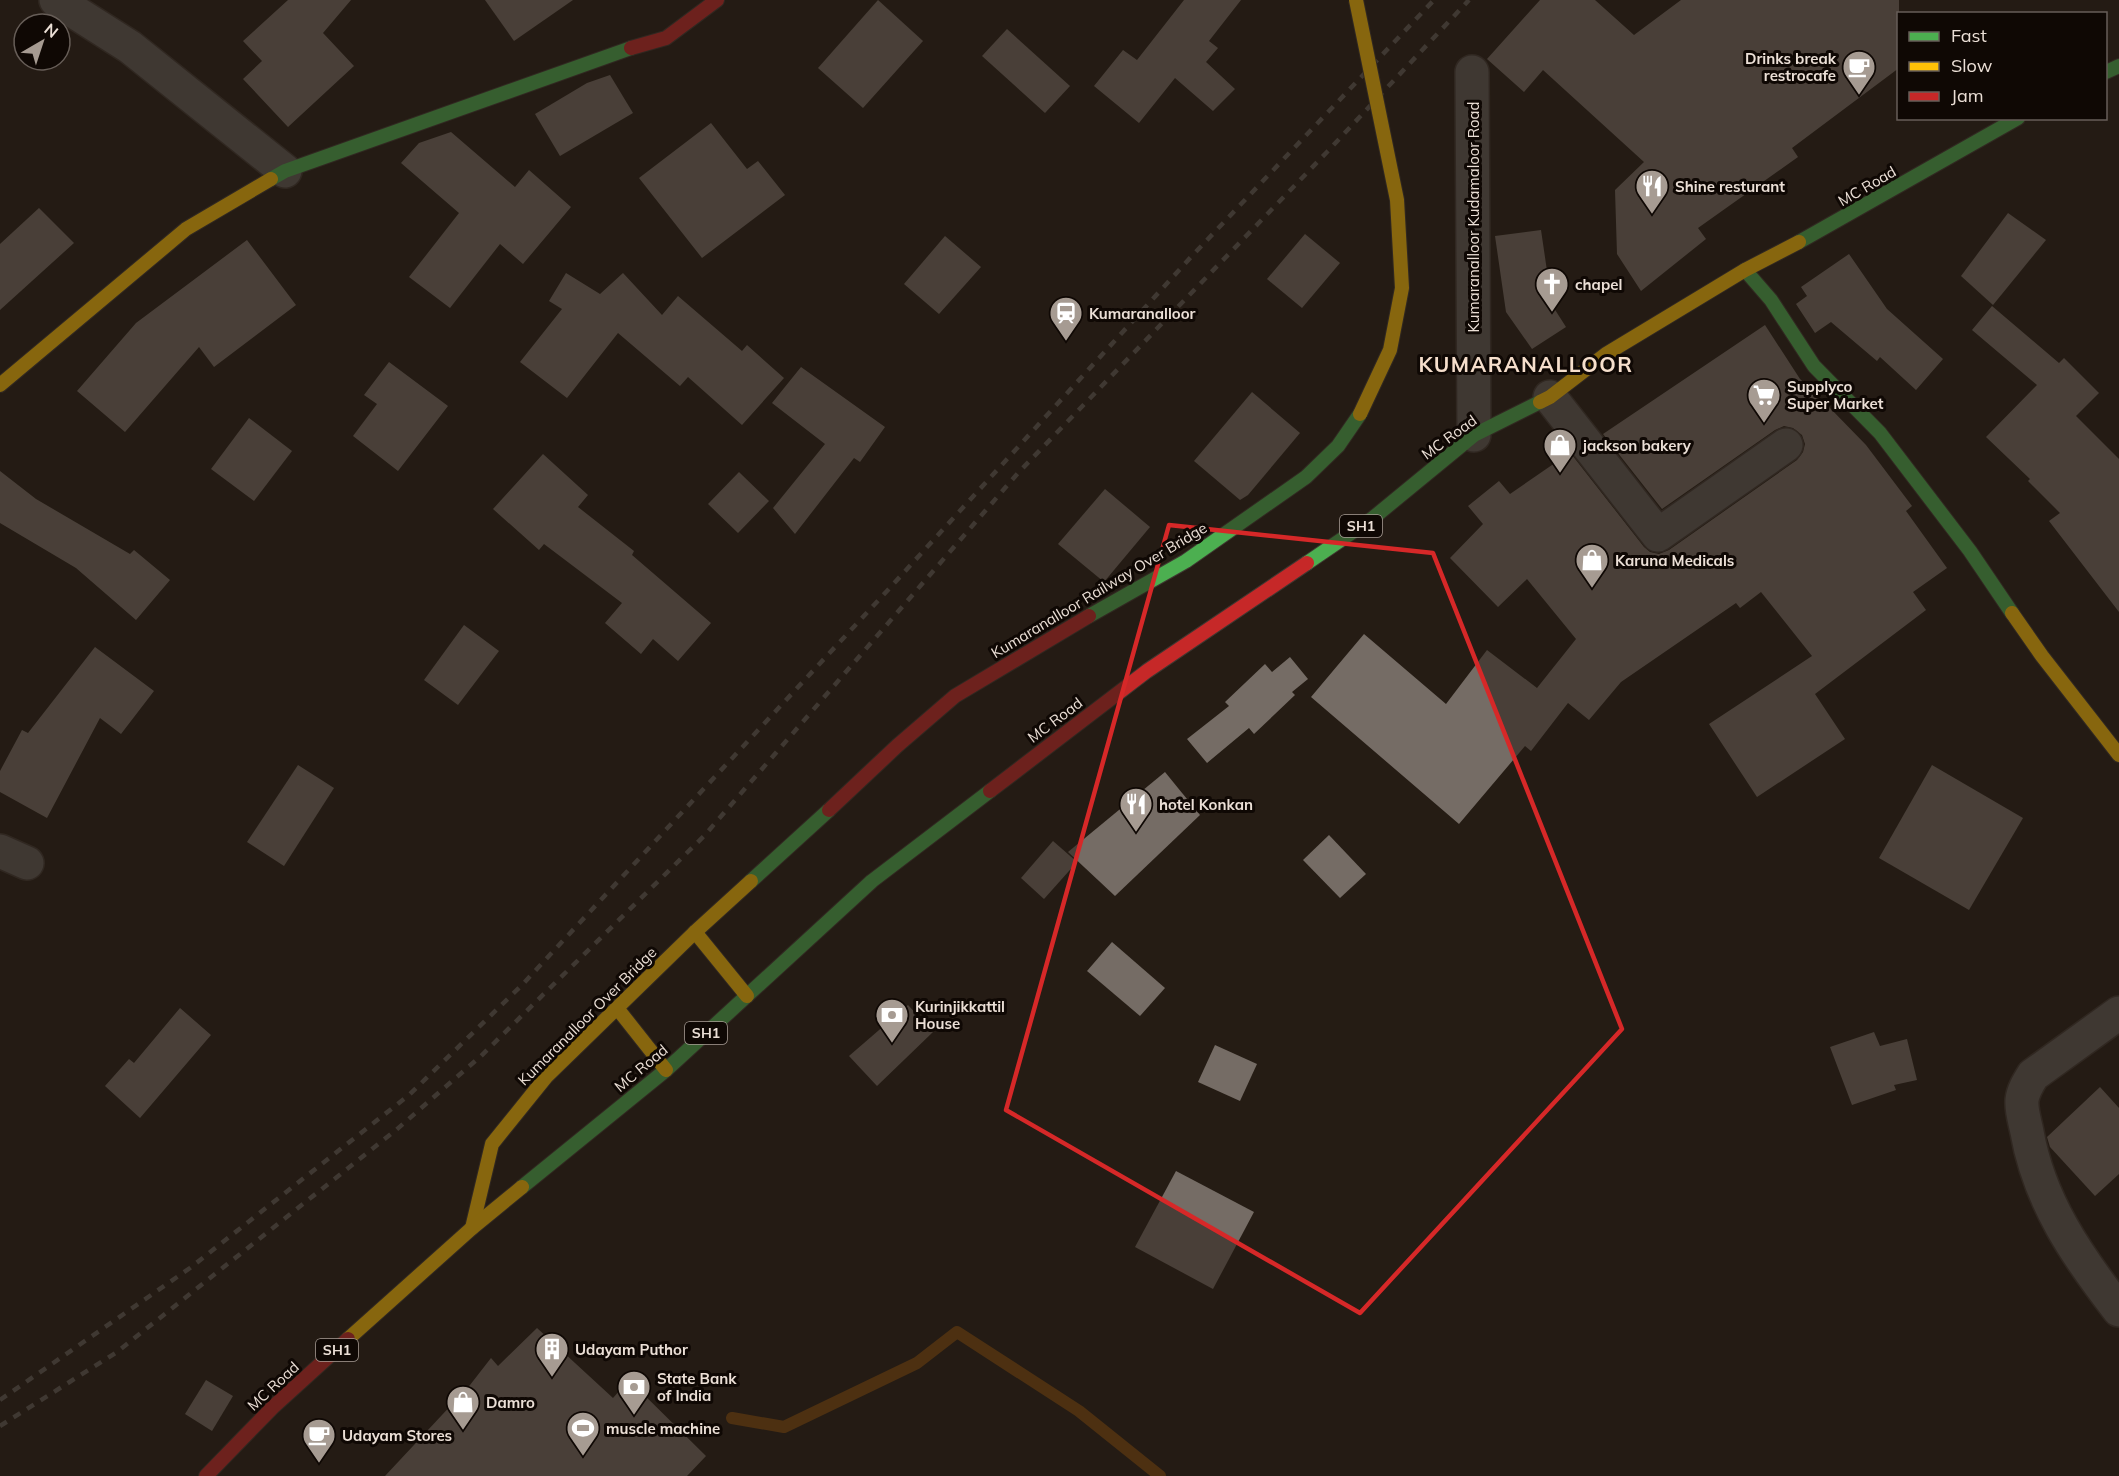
<svg xmlns="http://www.w3.org/2000/svg" width="2119" height="1476" font-family="Mulish,sans-serif">
<style>
.lines{fill:none;stroke-linecap:round;stroke-linejoin:round}
.stream{stroke:#7f4a0f;stroke-width:12}
.building{fill:#756c65}
.street-casing{stroke:#3f3731;stroke-width:36}
.fast-casing{stroke:#3f3731;stroke-width:16}
.slow-casing{stroke:#3f3731;stroke-width:16}
.jam-casing{stroke:#3f3731;stroke-width:16}
.street{stroke:#5f5b58;stroke-width:33}
.fast{stroke:#4caf50;stroke-width:14}
.slow{stroke:#ffc107;stroke-width:14}
.jam{stroke:#c62828;stroke-width:14}
.rail{stroke:#615c57;stroke-width:4.5;stroke-dasharray:8 8;stroke-linecap:butt}
.fast-bridge-casing{stroke:#3f3731;stroke-width:16;stroke-linecap:butt}
.slow-bridge-casing{stroke:#3f3731;stroke-width:16;stroke-linecap:butt}
.jam-bridge-casing{stroke:#3f3731;stroke-width:16;stroke-linecap:butt}
.fast-bridge{stroke:#4caf50;stroke-width:14}
.slow-bridge{stroke:#ffc107;stroke-width:14}
.jam-bridge{stroke:#c62828;stroke-width:14}
.marked{fill:none;stroke:#d62828;stroke-width:4.5;stroke-linejoin:round}
.labels{text-anchor:middle;dominant-baseline:central;stroke-width:6;stroke-linejoin:round;paint-order:stroke}
.shield{fill:#0f0804;stroke:#a99e97;stroke-width:1.5}
.shield-label{font-size:14px;font-weight:bold;fill:#ebdfd6}
.poi-label{font-size:15px;font-weight:bold;fill:#ebdfd6;stroke:#0f0804;text-anchor:start}
.street-label{font-size:15px;fill:#ebdfd6;stroke:#0f0804}
.district-label{font-size:21px;font-weight:bold;letter-spacing:1.5px;fill:#f6dfcc;stroke:#0f0804}
</style>
<rect width="100%" height="100%" fill="#251c14"/>
<g class="lines">
<polyline class="stream" points="732,1418 784,1427 917,1363 957,1332 1079,1411 1160,1476"/>
</g>
<g class="building">
<polygon points="288,0 351,0 323,33 354,66 288,127 243,79 262,61 243,41"/>
<polygon points="485,0 573,0 514,41"/>
<polygon points="878,0 923,41 863,108 818,68"/>
<polygon points="1184,0 1241,0 1209,41 1218,48 1206,62 1235,89 1213,111 1175,78 1139,123 1094,86 1123,50 1137,60"/>
<polygon points="1540,0 1595,0 1634,35 1681,0 1899,0 1899,68 1792,148 1798,157 1698,228 1706,239 1641,291 1617,254 1615,190 1644,162 1543,70 1524,92 1487,59"/>
<polygon points="1007,29 1070,86 1045,113 982,56"/>
<polygon points="610,75 633,113 560,156 535,114 587,83"/>
<polygon points="711,123 747,169 758,161 785,195 702,258 639,178"/>
<polygon points="451,132 515,187 529,170 571,207 523,264 500,244 450,308 409,277 459,213 401,163 419,143"/>
<polygon points="39,208 74,243 0,310 0,244"/>
<polygon points="2008,213 2046,240 1993,305 1961,276"/>
<polygon points="1541,230 1552,305 1566,327 1532,349 1506,312 1495,236"/>
<polygon points="1305,234 1340,263 1302,308 1267,279"/>
<polygon points="945,236 981,267 939,314 904,284"/>
<polygon points="247,240 296,305 214,367 199,347 125,432 77,391 136,323"/>
<polygon points="1849,254 1887,309 1943,359 1916,390 1880,357 1877,361 1831,322 1815,333 1796,304 1807,296 1801,287"/>
<polygon points="566,273 600,294 623,273 662,315 678,296 742,351 747,345 784,378 742,425 688,377 680,386 618,333 567,398 520,362 562,309 549,301"/>
<polygon points="1992,306 2059,363 2064,358 2099,393 2076,416 2119,459 2119,612 2049,521 2060,513 2028,481 2030,479 1986,437 2037,385 1972,330"/>
<polygon points="1765,325 1800,379 1815,393 1826,410 1829,407 1866,445 1912,506 1906,511 1947,568 1913,592 1926,610 1815,694 1845,739 1757,797 1709,724 1812,656 1761,592 1740,608 1736,603 1621,682 1589,720 1568,703 1531,751 1525,746 1459,824 1311,697 1364,634 1446,704 1487,650 1537,688 1576,639 1527,579 1498,607 1450,558 1483,524 1468,506 1499,481 1510,494 1568,454 1570,457 1572,455 1644,547 1650,552 1659,554 1669,550 1797,460 1803,452 1805,444 1802,435 1793,428 1784,426 1775,430 1662,509 1603,434"/>
<polygon points="389,362 448,406 398,471 353,436 377,404 364,395"/>
<polygon points="801,367 885,427 860,462 854,458 795,534 773,508 825,444 772,403"/>
<polygon points="1252,392 1300,433 1248,495 1240,500 1194,461"/>
<polygon points="249,418 292,451 254,501 211,469"/>
<polygon points="543,454 588,495 578,507 634,551 632,555 711,623 678,661 653,639 641,654 605,623 622,603 544,544 539,550 493,509"/>
<polygon points="0,471 36,499 130,554 134,550 170,580 136,620 76,568 0,523"/>
<polygon points="739,472 769,501 738,533 708,504"/>
<polygon points="1105,489 1150,527 1104,582 1058,544"/>
<polygon points="464,625 499,651 458,705 424,680"/>
<polygon points="95,647 154,691 121,734 100,718 47,818 0,792 0,771 22,730 28,733"/>
<polygon points="1290,657 1308,679 1292,692 1295,695 1254,734 1249,728 1207,763 1187,739 1229,706 1225,702 1265,664 1272,672"/>
<polygon points="298,765 334,788 284,866 247,842"/>
<polygon points="1932,765 2023,818 1969,910 1879,858"/>
<polygon points="1165,772 1200,815 1115,896 1068,852"/>
<polygon points="1329,835 1366,874 1340,898 1303,860"/>
<polygon points="1053,841 1077,862 1044,899 1021,878"/>
<polygon points="1112,942 1165,988 1140,1016 1087,971"/>
<polygon points="908,1005 933,1032 877,1086 849,1056"/>
<polygon points="180,1008 211,1035 140,1118 105,1086 129,1059 134,1063"/>
<polygon points="1874,1032 1880,1046 1907,1039 1917,1080 1894,1085 1896,1090 1852,1105 1830,1047"/>
<polygon points="1215,1045 1257,1064 1240,1101 1198,1082"/>
<polygon points="2100,1087 2119,1108 2119,1174 2095,1196 2050,1147 2047,1137"/>
<polygon points="1176,1171 1254,1212 1213,1289 1135,1247"/>
<polygon points="537,1328 613,1398 629,1380 706,1456 687,1476 385,1476 470,1385 491,1358 498,1366"/>
<polygon points="206,1380 233,1396 212,1431 185,1414"/>
</g>
<g class="lines">
<g class="street-casing">
<g id="street">
<polyline points="56,0 130,47 285,171"/>
<polyline points="1472,72 1474,435"/>
<polyline points="1550,397 1658,535 1786,445"/>
<polyline points="0,851 27,863"/>
<path d="M2119 1013 2033 1075C2028 1083 2023 1091 2022 1100 2021 1110 2025 1122 2027 1132 2039 1201 2077 1256 2119 1310"/>
</g>
</g>
<g class="fast-casing">
<g id="fast">
<polyline points="2106,72 2119,66"/>
<polyline points="271,179 285,171 631,48"/>
<polyline points="1799,242 2018,118"/>
<polyline points="1745,270 1771,300 1814,366 1880,433 1970,551 2012,613"/>
<polyline points="1307,563 1373,518 1474,435 1540,402"/>
<polyline points="751,881 829,810"/>
<polyline points="522,1187 666,1070 872,881 990,791"/>
</g>
</g>
<g class="slow-casing">
<g id="slow">
<polyline points="0,385 186,229 271,179"/>
<polyline points="1540,402 1550,397 1606,354 1745,270 1799,242"/>
<polyline points="2012,613 2042,656 2119,755"/>
<polyline points="695,932 747,996"/>
<polyline points="617,1008 666,1070"/>
<polyline points="472,1228 492,1144 546,1077 695,932 751,881"/>
<polyline points="348,1339 472,1228 522,1187"/>
</g>
</g>
<g class="jam-casing">
<g id="jam">
<polyline points="631,48 666,38 717,0"/>
<polyline points="990,791 1147,671 1307,563"/>
<polyline points="206,1476 273,1407 348,1339"/>
</g>
</g>
<use href="#street" class="street"/>
<use href="#fast" class="fast"/>
<use href="#slow" class="slow"/>
<use href="#jam" class="jam"/>
<g class="rail">
<polyline points="0,1400 190,1268 409,1095 522,985 887,591 1191,257 1434,0"/>
<polyline points="0,1426 117,1352 396,1130 481,1056 704,836 1018,473 1327,152 1469,0"/>
</g>
<g class="fast-bridge-casing">
<polyline id="fast-bridge" points="1089,616 1186,561 1306,477 1338,446 1360,414"/>
</g>
<g class="slow-bridge-casing">
<polyline id="slow-bridge" points="1356,0 1397,200 1402,288 1390,350 1360,414"/>
</g>
<g class="jam-bridge-casing">
<polyline id="jam-bridge" points="829,810 897,746 955,696 1089,616"/>
</g>
<use href="#fast-bridge" class="fast-bridge"/>
<use href="#slow-bridge" class="slow-bridge"/>
<use href="#jam-bridge" class="jam-bridge"/>
</g>
<path d="M0 0H2119V1476H0ZM1169 525 1433 553 1622 1029 1360 1313 1006 1110Z" fill="#251c14" fill-opacity=".55" fill-rule="evenodd"/>
<path class="marked" d="M1169 525 1433 553 1622 1029 1360 1313 1006 1110Z"/>
<defs>
<g id="cafe-pin" transform="scale(1.725)"><path d="M0 17L-7.5 6A9.5 9.5 0 1 1 7.5 6Z" fill="#a69b92" stroke="#0f0804"/><path d="M-5.5-4.5H6V0H3Q3 3.5 0 3.5H-2.5Q-5.5 3.5-5.5 0ZM3-3.2v2h1.7v-2ZM-6 4.5H4V6H-6Z" fill="#fff"/></g>
<g id="restaurant-pin" transform="scale(1.725)"><path d="M0 17L-7.5 6A9.5 9.5 0 1 1 7.5 6Z" fill="#a69b92" stroke="#0f0804"/><path d="M-5-6h1v4h1v-4h1v4h1v-4h1v5L-1.5 .5V6h-2V.5L-5-1ZM5-6V6H3V1.5H1.5Q1.5-4 5-6Z" fill="#fff"/></g>
<g id="church-pin" transform="scale(1.725)"><path d="M0 17L-7.5 6A9.5 9.5 0 1 1 7.5 6Z" fill="#a69b92" stroke="#0f0804"/><path d="M-1.2-6h2.4v3.5h3.3v2.4h-3.3V6h-2.4V-.1h-3.3v-2.4h3.3Z" fill="#fff"/></g>
<g id="station-pin" transform="scale(1.725)"><path d="M0 17L-7.5 6A9.5 9.5 0 1 1 7.5 6Z" fill="#a69b92" stroke="#0f0804"/><path d="M-3-6H3Q5-6 5-4V2Q5 4 3 4L4.5 6H3L1.5 4h-3L-3 6H-4.5L-3 4Q-5 4-5 2V-4Q-5-6-3-6ZM-3.5-4v3h7v-3ZM-3.5 1v1.5H-2V1ZM2 1v1.5H3.5V1Z" fill="#fff"/></g>
<g id="supermarket-pin" transform="scale(1.725)"><path d="M0 17L-7.5 6A9.5 9.5 0 1 1 7.5 6Z" fill="#a69b92" stroke="#0f0804"/><path d="M-6-5.5h2.5l.6 2H6L4.5 2H-2.5L-4.4-4H-6ZM-1.5 3.2a1.3 1.3 0 1 0 .1 0ZM3 3.2a1.3 1.3 0 1 0 .1 0Z" fill="#fff"/></g>
<g id="shop-pin" transform="scale(1.725)"><path d="M0 17L-7.5 6A9.5 9.5 0 1 1 7.5 6Z" fill="#a69b92" stroke="#0f0804"/><path d="M-5-2.5h2.3a2.7 3.5 0 0 1 5.4 0H5L5.5 6h-11ZM-1.5-2.5h3a1.5 2.3 0 0 0-3 0Z" fill="#fff"/></g>
<g id="bank-pin" transform="scale(1.725)"><path d="M0 17L-7.5 6A9.5 9.5 0 1 1 7.5 6Z" fill="#a69b92" stroke="#0f0804"/><path d="M-6-4H6V4H-6ZM0-2.3a2.3 2.3 0 1 0 0 4.6a2.3 2.3 0 1 0 0-4.6Z" fill="#fff"/></g>
<g id="building-pin" transform="scale(1.725)"><path d="M0 17L-7.5 6A9.5 9.5 0 1 1 7.5 6Z" fill="#a69b92" stroke="#0f0804"/><path d="M-4-6H4V6H1V3H-1V6H-4ZM-2.5-4.3h1.7v1.8h-1.7ZM.8-4.3h1.7v1.8H.8ZM-2.5-1h1.7V.8h-1.7ZM.8-1h1.7V.8H.8Z" fill="#fff"/></g>
<g id="stadium-pin" transform="scale(1.725)"><path d="M0 17L-7.5 6A9.5 9.5 0 1 1 7.5 6Z" fill="#a69b92" stroke="#0f0804"/><path d="M0-5a6.5 5 0 1 0 0 10a6.5 5 0 1 0 0-10ZM-3.5-1.8h7v3.6h-7Z" fill="#fff"/></g>
</defs>
<g fill-rule="evenodd">
<use href="#cafe-pin" x="1859" y="67"/>
<use href="#restaurant-pin" x="1652" y="186"/>
<use href="#church-pin" x="1552" y="284"/>
<use href="#station-pin" x="1066" y="313"/>
<use href="#supermarket-pin" x="1764" y="395"/>
<use href="#shop-pin" x="1560" y="445"/>
<use href="#shop-pin" x="1592" y="560"/>
<use href="#restaurant-pin" x="1136" y="804"/>
<use href="#bank-pin" x="892" y="1015"/>
<use href="#building-pin" x="552" y="1349"/>
<use href="#bank-pin" x="634" y="1387"/>
<use href="#shop-pin" x="463" y="1402"/>
<use href="#stadium-pin" x="583" y="1428"/>
<use href="#cafe-pin" x="319" y="1435"/>
</g>
<g class="labels">
<g class="shield">
<rect x="1340" y="515" width="42" height="22" rx="4.5"/>
<rect x="685" y="1022" width="42" height="22" rx="4.5"/>
<rect x="316" y="1339" width="42" height="22" rx="4.5"/>
</g>
<g class="shield-label">
<text x="1361" y="526">SH1</text>
<text x="706" y="1033">SH1</text>
<text x="337" y="1350">SH1</text>
</g>
<g class="poi-label">
<text x="1836" y="58" text-anchor="end">Drinks break<tspan x="1836" dy="17">restrocafe</tspan></text>
<text x="1675" y="186">Shine resturant</text>
<text x="1575" y="284">chapel</text>
<text x="1089" y="313">Kumaranalloor</text>
<text x="1787" y="386">Supplyco<tspan x="1787" dy="17">Super Market</tspan></text>
<text x="1583" y="445">jackson bakery</text>
<text x="1615" y="560">Karuna Medicals</text>
<text x="1159" y="804">hotel Konkan</text>
<text x="915" y="1006">Kurinjikkattil<tspan x="915" dy="17">House</tspan></text>
<text x="575" y="1349">Udayam Puthor</text>
<text x="657" y="1378">State Bank<tspan x="657" dy="17">of India</tspan></text>
<text x="486" y="1402">Damro</text>
<text x="606" y="1428">muscle machine</text>
<text x="342" y="1435">Udayam Stores</text>
</g>
<g class="street-label">
<text transform="translate(1867 186) rotate(-30)">MC Road</text>
<text transform="translate(1473 217) rotate(-90)">Kumaranalloor Kudamaloor Road</text>
<text transform="translate(1449 437) rotate(-36)">MC Road</text>
<text transform="translate(1099 590) rotate(-31)">Kumaranalloor Railway Over Bridge</text>
<text transform="translate(1055 720) rotate(-37)">MC Road</text>
<text transform="translate(587 1016) rotate(-45)">Kumaranalloor Over Bridge</text>
<text transform="translate(641 1068) rotate(-40)">MC Road</text>
<text transform="translate(273 1386) rotate(-43)">MC Road</text>
</g>
<g class="district-label">
<text x="1526" y="364">KUMARANALLOOR</text>
</g>
</g>
<rect x="1897" y="12" width="210" height="108" fill="#0f0804" stroke="#675e58" stroke-width="1.5"/>
<rect x="1909" y="32" width="30" height="9" fill="#4caf50" stroke="#675e58" stroke-width="1.5"/>
<text x="1951" y="42" font-size="18" fill="#ebdfd6">Fast</text>
<rect x="1909" y="62" width="30" height="9" fill="#ffc107" stroke="#675e58" stroke-width="1.5"/>
<text x="1951" y="72" font-size="18" fill="#ebdfd6">Slow</text>
<rect x="1909" y="92" width="30" height="9" fill="#c62828" stroke="#675e58" stroke-width="1.5"/>
<text x="1951" y="102" font-size="18" fill="#ebdfd6">Jam</text>
<g transform="translate(42 42) rotate(39)"><circle r="28" fill="#0f0804" stroke="#675e58" stroke-width="1.5"/>
<path d="M0-4.5L10 22L0 15L-10 22Z" fill="#a69b92"/>
<text y="-9" font-size="16" font-weight="bold" text-anchor="middle" fill="#ebdfd6">N</text>
</g>
</svg>
